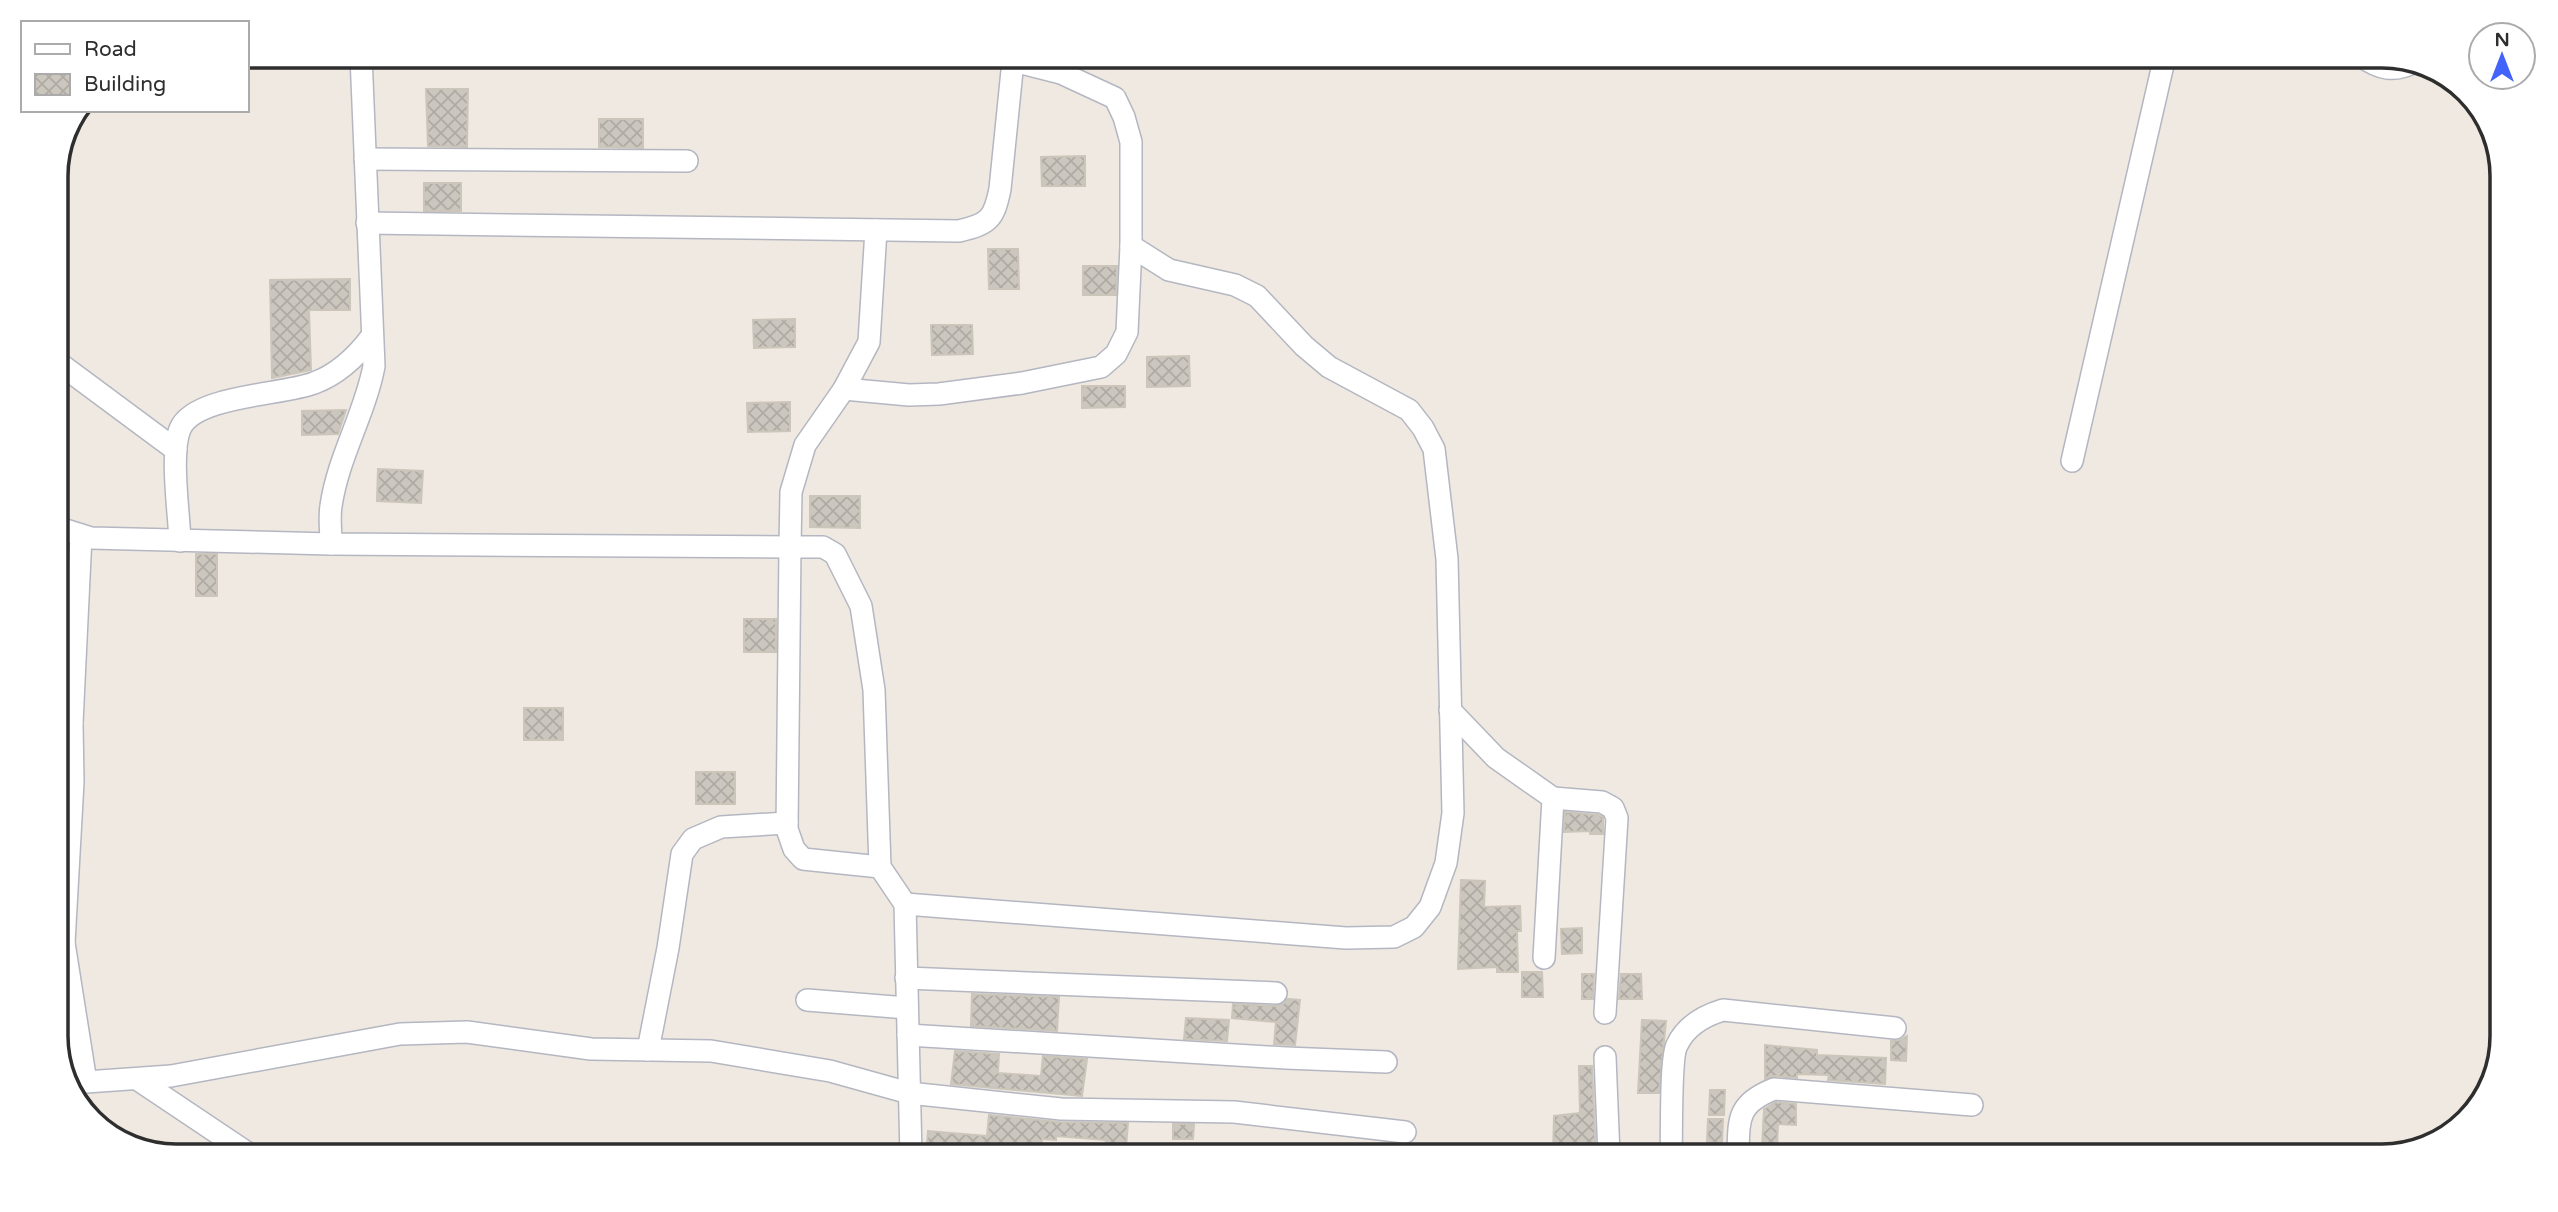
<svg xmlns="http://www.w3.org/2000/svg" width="2558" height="1212" font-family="'Varela Round',sans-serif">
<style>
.building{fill:url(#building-cross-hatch);stroke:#cbc5ba;stroke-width:2}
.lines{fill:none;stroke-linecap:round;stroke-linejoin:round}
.minor-casing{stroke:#b4b7c1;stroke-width:24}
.path{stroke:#c9c9c9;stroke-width:3.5;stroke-dasharray:5 3.5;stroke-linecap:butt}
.minor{stroke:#fff;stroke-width:21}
.rim{fill:none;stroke:#2e2e2e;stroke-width:3.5}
</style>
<defs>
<pattern id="building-cross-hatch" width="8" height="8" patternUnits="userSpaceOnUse" patternTransform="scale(1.75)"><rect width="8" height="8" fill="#cbc7bf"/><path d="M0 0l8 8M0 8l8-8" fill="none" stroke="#afaba4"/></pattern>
</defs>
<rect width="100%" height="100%" fill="#efe9e1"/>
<g class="building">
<polygon points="426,89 468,89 467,147 428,146"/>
<polygon points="599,119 643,119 643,148 599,147"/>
<polygon points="1085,156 1085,186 1042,186 1041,157"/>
<rect x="424" y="183" width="37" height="28"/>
<polygon points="988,249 1018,249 1019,289 989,289"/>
<polygon points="1083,266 1117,266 1116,295 1083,295"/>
<polygon points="350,279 350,310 309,310 311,370 272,378 270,280"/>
<polygon points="795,319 795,347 754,348 753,320"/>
<polygon points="931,325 972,325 973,354 932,355"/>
<polygon points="1189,356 1190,386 1147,387 1147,357"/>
<polygon points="1082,386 1125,386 1125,407 1082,408"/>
<polygon points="790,402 790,431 748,432 747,403"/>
<polygon points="346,410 338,434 302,435 302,411"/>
<polygon points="378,469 423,471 421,503 377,501"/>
<polygon points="810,496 860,496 860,528 810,527"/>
<rect x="196" y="554" width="21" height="42"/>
<rect x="744" y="619" width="32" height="33"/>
<rect x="524" y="708" width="39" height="32"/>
<rect x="696" y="772" width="39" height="32"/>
<polygon points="1565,812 1598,815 1603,817 1603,834 1590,834 1590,831 1564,832"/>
<polygon points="1461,880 1485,881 1484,907 1520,906 1521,931 1517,931 1518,972 1497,972 1497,967 1458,969"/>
<polygon points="1582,928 1582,953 1562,954 1561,929"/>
<polygon points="1522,972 1542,972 1543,997 1522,997"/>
<polygon points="1582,974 1594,974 1593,999 1582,999"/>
<polygon points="1621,974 1641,974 1642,999 1619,999"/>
<polygon points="972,994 1059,997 1057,1031 971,1026"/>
<polygon points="1287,999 1300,1000 1295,1045 1274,1044 1276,1022 1232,1018 1233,1004 1276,1006 1283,1004"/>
<polygon points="1186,1018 1229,1020 1227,1041 1184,1039"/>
<polygon points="1642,1020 1666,1021 1659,1093 1638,1093"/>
<polygon points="1907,1036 1906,1061 1891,1060 1891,1041 1900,1040"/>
<polygon points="1765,1045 1817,1050 1817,1055 1886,1058 1885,1084 1828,1080 1829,1075 1797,1074 1797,1078 1775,1076 1765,1079"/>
<polygon points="955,1051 999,1054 998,1073 1041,1076 1043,1056 1087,1059 1082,1096 951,1084"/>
<polygon points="1579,1066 1592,1066 1596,1156 1553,1156 1554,1116 1580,1113"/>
<polygon points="1710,1090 1725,1090 1724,1115 1709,1115"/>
<polygon points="1776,1102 1796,1104 1796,1125 1778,1124 1777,1148 1762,1148 1764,1109"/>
<polygon points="989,1115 1060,1122 1128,1123 1126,1148 1105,1146 1106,1140 1056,1136 1056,1140 1042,1139 1041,1156 926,1156 928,1131 987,1136"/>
<polygon points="1708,1119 1723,1119 1722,1144 1707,1143"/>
<polygon points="1173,1124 1194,1124 1193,1139 1173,1139"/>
</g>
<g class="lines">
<g class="minor-casing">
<g id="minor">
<path d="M361 56 374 366C365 414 338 457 331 506 329 518 331 531 331 544L790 547 787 829 794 849 803 859 880 867 905 904 911 1156"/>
<path d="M2361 56C2379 69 2394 73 2414 62"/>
<polyline points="365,159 687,161"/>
<path d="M367 223 959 231C989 224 994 219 1000 189L1013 61"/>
<polyline points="876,230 869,342 844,389 805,445 791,492 790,547 823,547 835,554 861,606 874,690 880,867"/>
<polyline points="56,361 176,450"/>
<polyline points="844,389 909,395 939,394 1022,383 1101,367 1116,354 1127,332 1131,246"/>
<polyline points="2072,461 2165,56"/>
<polyline points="56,527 91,538 331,544"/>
<path d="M180 541C179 513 170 453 180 429 194 395 284 395 314 383 339 374 357 356 372 336"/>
<polyline points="56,699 72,723 73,782 64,943"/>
<polyline points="1450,710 1496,758 1553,798 1544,958"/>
<polyline points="72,723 81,536"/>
<polyline points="1553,798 1602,802 1613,808 1617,818 1605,1013"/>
<polyline points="905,904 1346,938 1394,937 1414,927 1430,907 1446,863 1453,813 1447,559 1434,449 1423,428 1409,410 1329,367 1304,346 1257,296 1235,285 1169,270 1131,246 1131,142 1124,117 1115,98 1061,73 1013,61 1008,56"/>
<polyline points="56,938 64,943 86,1082 171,1076 400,1034 467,1032 591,1049 711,1051 830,1071 909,1093 1061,1109 1234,1112 1405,1132"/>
<polyline points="906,978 1276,993"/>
<polyline points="807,1000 907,1008"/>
<polyline points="908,1035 1286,1058 1386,1062"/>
<polyline points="648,1050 668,948 682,854 693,839 721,827 787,823"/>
<polyline points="1605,1057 1609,1156"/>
<polyline points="137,1079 252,1156"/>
<path d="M1671 1156C1672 1136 1670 1058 1677 1045 1686 1026 1703 1016 1723 1010L1895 1028"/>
<path d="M1738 1156C1739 1120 1736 1104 1774 1089L1972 1105"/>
</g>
</g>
<polyline class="path" points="87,1100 88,1112"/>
<use href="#minor" class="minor"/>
</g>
<path d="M0 0H2558V1212H0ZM176 68H2382A108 108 0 0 1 2490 176V1036A108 108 0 0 1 2382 1144H176A108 108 0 0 1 68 1036V176A108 108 0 0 1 176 68Z" fill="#fff" fill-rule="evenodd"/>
<path class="rim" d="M176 68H2382A108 108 0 0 1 2490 176V1036A108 108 0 0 1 2382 1144H176A108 108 0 0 1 68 1036V176A108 108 0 0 1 176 68Z"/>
<rect x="21" y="21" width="228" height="91" fill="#ffffff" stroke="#ababab" stroke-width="2"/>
<rect x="35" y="44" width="35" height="10" fill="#ffffff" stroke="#ababab" stroke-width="2"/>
<text x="84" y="56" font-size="21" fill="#2e2e2e">Road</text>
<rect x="35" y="74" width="35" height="21" fill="url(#building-cross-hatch)" stroke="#ababab" stroke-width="2"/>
<text x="84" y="91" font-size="21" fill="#2e2e2e">Building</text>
<g transform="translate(2502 56)"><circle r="33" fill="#ffffff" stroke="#ababab" stroke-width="2"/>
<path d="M0-5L12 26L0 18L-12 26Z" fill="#4264fb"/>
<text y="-10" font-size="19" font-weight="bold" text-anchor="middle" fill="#2e2e2e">N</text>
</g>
</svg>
